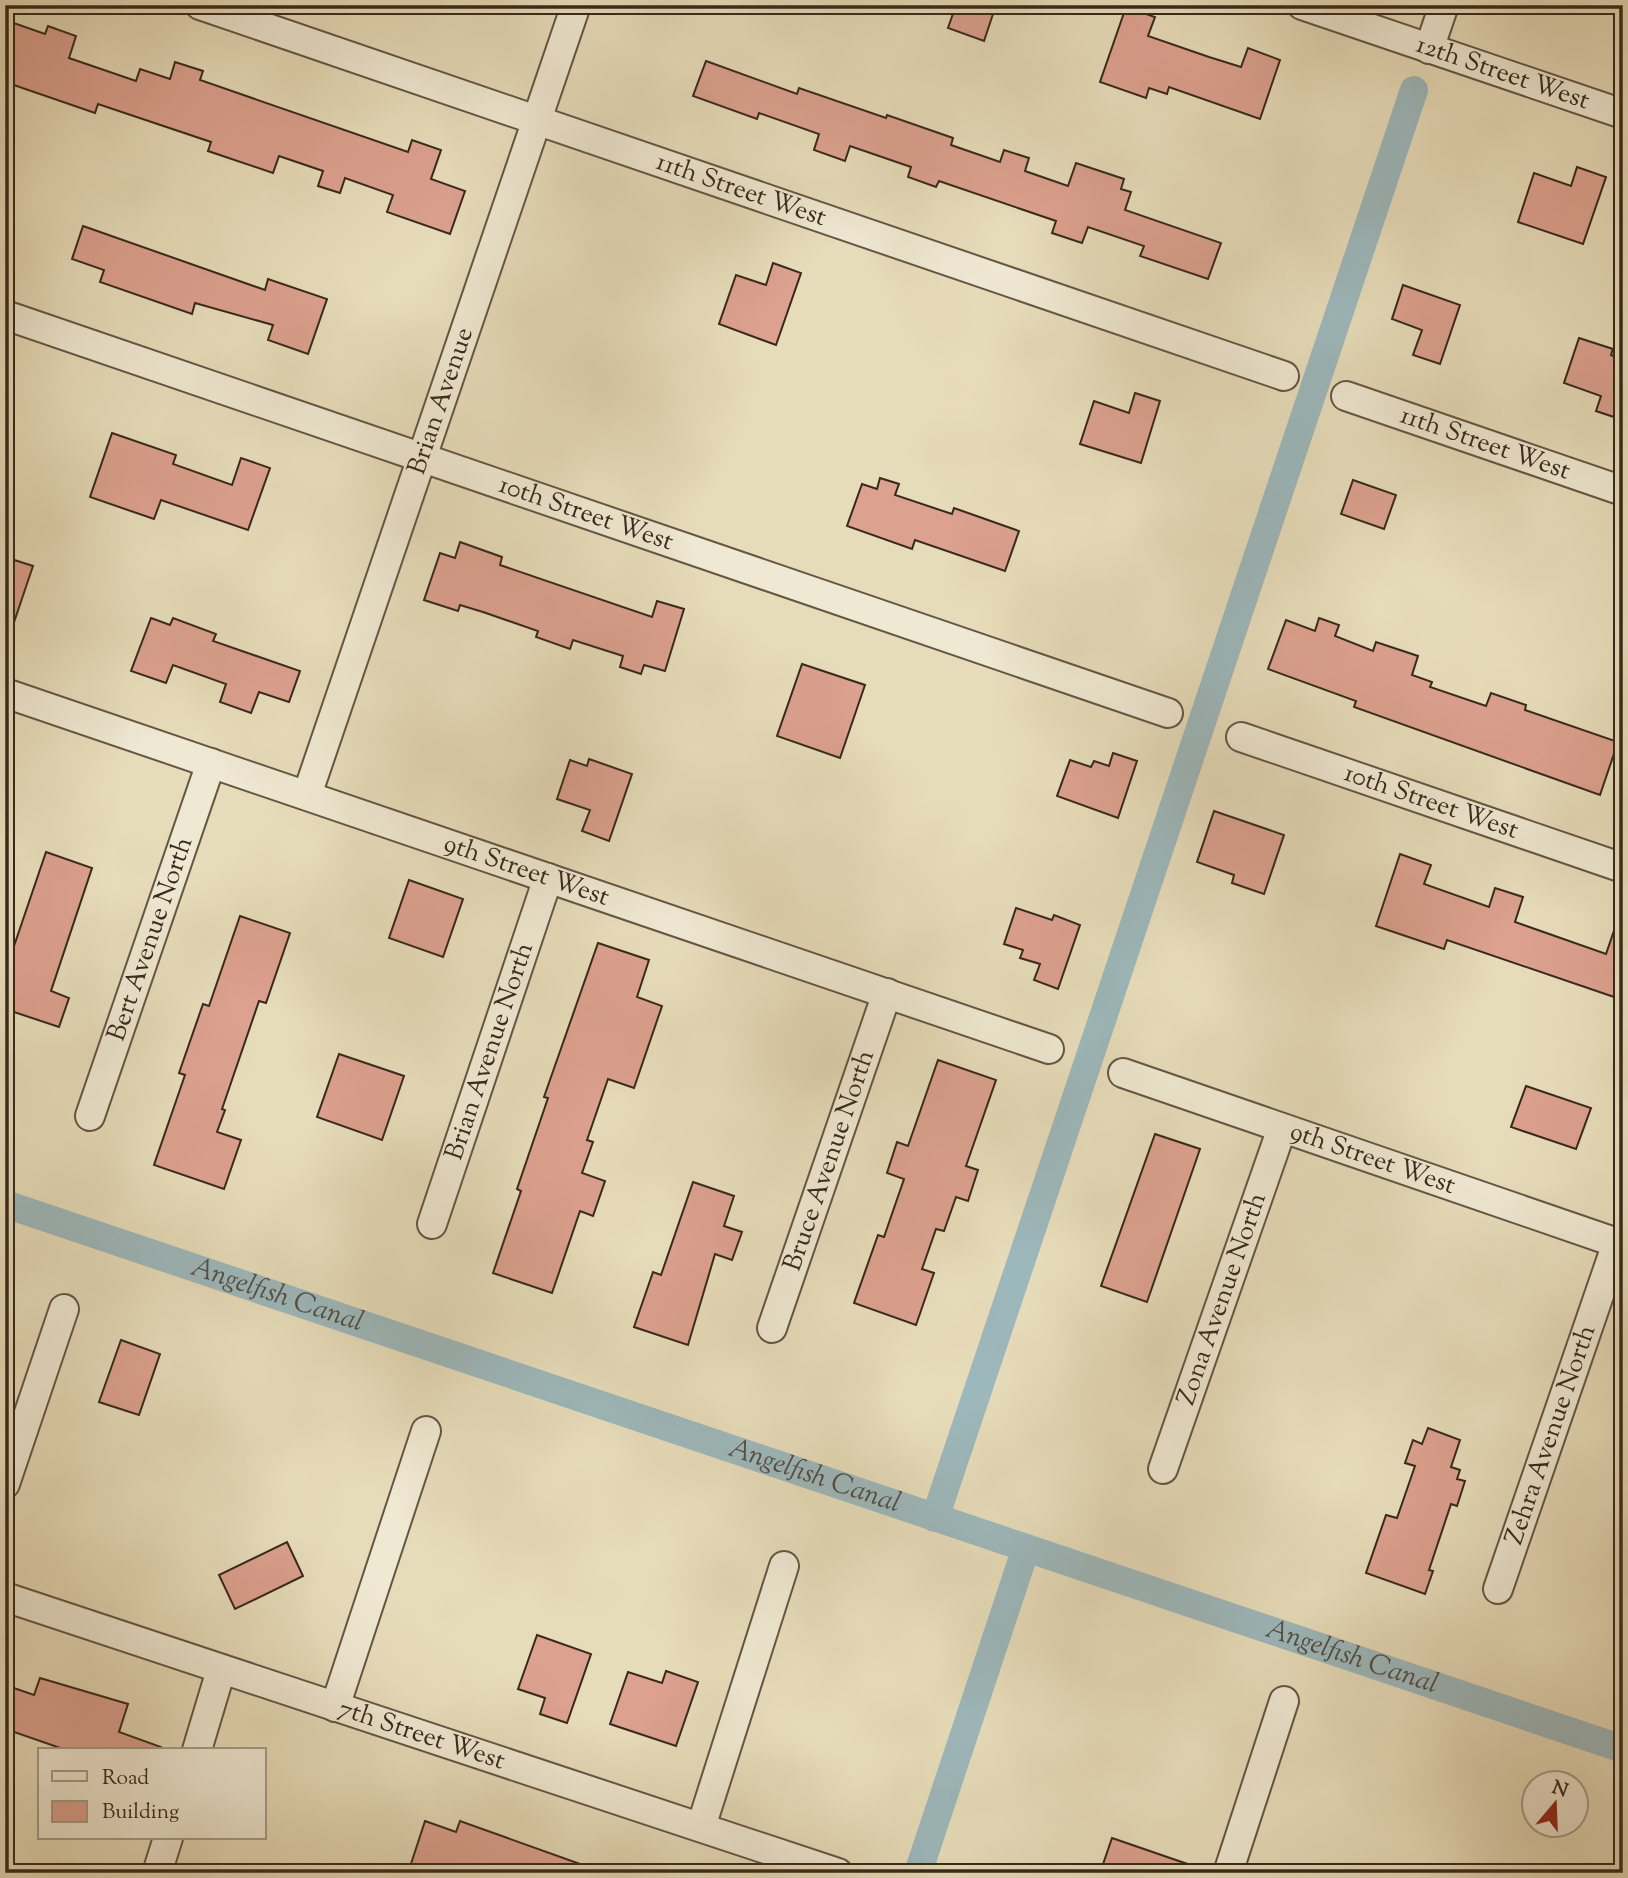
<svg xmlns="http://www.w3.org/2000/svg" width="1628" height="1878" font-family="'Sorts Mill Goudy',serif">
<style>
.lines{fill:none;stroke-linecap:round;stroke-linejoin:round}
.canal{stroke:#9db8bc;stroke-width:28}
.building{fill:#dca18f;stroke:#38291c;stroke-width:2}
.minor-casing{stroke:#645644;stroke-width:32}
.minor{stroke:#efe8d2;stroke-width:28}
.labels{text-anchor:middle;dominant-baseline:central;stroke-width:5;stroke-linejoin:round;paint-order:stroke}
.street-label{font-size:26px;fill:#38291c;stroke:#efe8d2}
.water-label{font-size:28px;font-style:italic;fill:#514d44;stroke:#efe8d2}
</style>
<rect width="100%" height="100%" fill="#e7dcba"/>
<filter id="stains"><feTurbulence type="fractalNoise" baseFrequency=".00286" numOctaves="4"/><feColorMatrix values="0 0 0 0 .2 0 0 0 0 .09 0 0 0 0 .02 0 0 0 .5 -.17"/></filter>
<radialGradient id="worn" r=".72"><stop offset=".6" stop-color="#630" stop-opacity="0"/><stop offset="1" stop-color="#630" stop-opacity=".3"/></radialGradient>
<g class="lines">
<g class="canal">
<path id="s1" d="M5 1204 1623 1749"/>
<polyline points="935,1518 1414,90"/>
<polyline points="918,1873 1026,1548"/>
</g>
</g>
<g class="building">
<polygon points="956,5 996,5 984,41 948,28"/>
<polygon points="1126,7 1155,17 1148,36 1209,57 1241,67 1248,48 1280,60 1260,119 1169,87 1167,94 1149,88 1146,98 1100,82"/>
<polygon points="5,20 45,34 48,26 76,36 69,58 136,81 140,69 170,79 175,62 203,71 200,80 408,152 412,140 441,150 431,179 465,191 450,234 387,212 393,195 345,178 340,193 318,186 323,171 279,156 273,173 208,151 211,142 98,104 95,113 5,82"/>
<polygon points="706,61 797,94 799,88 886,118 887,115 953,138 951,145 1000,162 1004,150 1029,158 1025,171 1068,186 1076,163 1124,179 1121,189 1131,192 1125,210 1221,243 1208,279 1140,256 1144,246 1088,227 1082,243 1052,233 1056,221 939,181 936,187 908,177 911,167 850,146 845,161 814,150 819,134 759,113 757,119 693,96"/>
<polygon points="1577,167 1606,177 1583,244 1518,222 1534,173 1571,186"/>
<polygon points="83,226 265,290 268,279 327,299 308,354 268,340 273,325 195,303 192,314 100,282 104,270 72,259"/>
<polygon points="773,263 801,273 776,345 719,324 736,275 766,285"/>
<polygon points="1403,285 1460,305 1440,364 1413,355 1422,330 1392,319"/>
<polygon points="1579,338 1613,349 1611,355 1615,357 1619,343 1623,344 1623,420 1596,411 1601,396 1564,383"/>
<polygon points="1135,393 1160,401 1141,463 1080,444 1094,401 1129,413"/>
<polygon points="112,433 176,455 173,464 232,485 241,458 270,468 248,530 161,500 154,519 90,497"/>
<polygon points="880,478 899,484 895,495 952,514 954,508 1019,531 1005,571 915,540 912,549 847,526 862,484 877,489"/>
<polygon points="1353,480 1396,495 1384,529 1341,514"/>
<polygon points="460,542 502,557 500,565 652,617 657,601 684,609 665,671 644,665 641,674 620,667 623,656 573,640 570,649 536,637 538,631 483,612 460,605 458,611 424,600 440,553 455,558"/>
<polygon points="5,557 33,566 9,637 5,636"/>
<polygon points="151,618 170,625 173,618 216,634 213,641 300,671 289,702 259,692 251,713 220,702 226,684 173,665 166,683 131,671"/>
<polygon points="1319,618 1339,625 1335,636 1373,651 1376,642 1418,656 1412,675 1432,682 1430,687 1486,706 1491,693 1526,705 1525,710 1618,742 1600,795 1354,707 1356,701 1268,669 1286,620 1315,631"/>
<polygon points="802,664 865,685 840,758 777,736"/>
<polygon points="1113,753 1137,761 1118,818 1057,796 1070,760 1091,767 1094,761 1109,766"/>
<polygon points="589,759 632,774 609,841 582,831 590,810 557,799 570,760 587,766"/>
<polygon points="1214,811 1284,835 1264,894 1232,883 1234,875 1197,862"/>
<polygon points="46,852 92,868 51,991 69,998 59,1027 5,1009 5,961 11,945 14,946"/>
<polygon points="1400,854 1431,865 1424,884 1489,907 1495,888 1523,897 1515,922 1606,954 1619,916 1623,917 1623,1000 1447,940 1444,949 1376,926"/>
<polygon points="409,880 463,899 443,957 389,938"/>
<polygon points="1016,908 1052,920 1054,915 1080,925 1058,989 1034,980 1040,964 1020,958 1023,950 1004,944"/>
<polygon points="240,916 290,933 266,1003 259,1001 222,1109 225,1110 217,1132 241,1140 224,1189 154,1165 185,1075 179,1073 203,1004 209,1006"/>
<polygon points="598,943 649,960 637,997 662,1006 634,1088 608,1079 587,1140 593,1142 582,1173 605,1181 593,1216 580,1211 552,1293 493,1273 521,1191 517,1189 548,1098 544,1097"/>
<polygon points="339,1054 404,1076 382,1140 317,1117"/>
<polygon points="938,1060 996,1080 966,1166 978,1170 968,1201 956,1197 944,1231 936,1229 922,1269 934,1273 916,1325 854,1303 878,1235 884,1237 904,1179 887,1173 897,1142 908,1146"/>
<polygon points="1526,1086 1591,1108 1576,1149 1511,1127"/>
<polygon points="1155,1134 1200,1149 1147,1302 1101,1286"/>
<polygon points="693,1182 734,1196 724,1226 742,1232 732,1260 715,1254 688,1345 634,1327 653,1272 661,1275"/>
<polygon points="121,1340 160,1354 139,1415 99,1402"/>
<polygon points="1428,1428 1460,1440 1451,1467 1460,1470 1457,1479 1465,1481 1457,1506 1451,1504 1429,1570 1433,1571 1425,1594 1366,1573 1386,1515 1397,1518 1415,1466 1405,1463 1413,1440 1422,1444"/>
<polygon points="287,1542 303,1576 235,1609 219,1575"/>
<polygon points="537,1635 591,1654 567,1723 540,1714 545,1698 518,1689"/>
<polygon points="666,1671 698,1682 676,1746 610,1724 628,1672 662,1683"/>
<polygon points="40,1678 128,1704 119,1732 161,1747 160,1750 66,1750 11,1731 13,1726 5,1724 5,1685 34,1695"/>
<polygon points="425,1821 456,1832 460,1821 594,1869 593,1873 408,1873"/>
<polygon points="1112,1838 1202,1869 1201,1873 1100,1873"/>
</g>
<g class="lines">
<g class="minor-casing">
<g id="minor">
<path id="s2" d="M200 5 1284 376"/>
<path id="s3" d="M1302 5 1623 114"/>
<polyline points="1429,49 1444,5"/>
<path id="s4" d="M5 315 1168 713"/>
<path id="s5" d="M1346 396 1623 491"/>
<path id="s6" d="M5 693 1049 1049"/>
<path id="s7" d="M1241 737 1623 868"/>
<path id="s8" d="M307 795 576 5"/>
<path id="s9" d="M1123 1073 1623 1245"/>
<path id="s10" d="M90 1116 211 763"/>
<path id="s11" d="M432 1224 548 878"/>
<path id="s12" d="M772 1328 887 993"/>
<path id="s13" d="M1163 1469 1282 1128"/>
<polyline points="5,1484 64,1309"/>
<path id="s14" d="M1498 1589 1617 1243"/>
<path id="s15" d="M5 1597 838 1873"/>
<polyline points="335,1707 426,1431"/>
<polyline points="197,1750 221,1670"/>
<polyline points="701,1827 784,1566"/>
<polyline points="157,1873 168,1838"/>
<polyline points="1228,1873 1284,1701"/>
</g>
</g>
<use href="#minor" class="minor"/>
</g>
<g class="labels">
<g class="street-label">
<text stroke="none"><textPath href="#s3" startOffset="212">12th Street West</textPath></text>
<text stroke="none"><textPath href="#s2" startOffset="572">11th Street West</textPath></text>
<text stroke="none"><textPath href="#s8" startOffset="416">Brian Avenue</textPath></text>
<text stroke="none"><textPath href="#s5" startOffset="147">11th Street West</textPath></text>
<text stroke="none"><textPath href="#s4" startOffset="614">10th Street West</textPath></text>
<text stroke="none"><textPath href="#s7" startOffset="201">10th Street West</textPath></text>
<text stroke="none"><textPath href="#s6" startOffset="551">9th Street West</textPath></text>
<text stroke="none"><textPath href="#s10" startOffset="187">Bert Avenue North</textPath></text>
<text stroke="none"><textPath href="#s11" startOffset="182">Brian Avenue North</textPath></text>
<text stroke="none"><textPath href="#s9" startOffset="264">9th Street West</textPath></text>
<text stroke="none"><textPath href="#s12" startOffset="177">Bruce Avenue North</textPath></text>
<text stroke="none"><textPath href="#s13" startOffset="180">Zona Avenue North</textPath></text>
<text stroke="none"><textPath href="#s14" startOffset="163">Zehra Avenue North</textPath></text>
<text stroke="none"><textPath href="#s15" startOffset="439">7th Street West</textPath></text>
</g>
<g class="water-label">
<text stroke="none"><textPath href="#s1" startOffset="287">Angelfish Canal</textPath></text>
<text stroke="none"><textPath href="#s1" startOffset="854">Angelfish Canal</textPath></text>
<text stroke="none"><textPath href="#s1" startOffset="1421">Angelfish Canal</textPath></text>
</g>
</g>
<rect width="1628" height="1878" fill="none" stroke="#e7dcba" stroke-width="28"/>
<rect x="7" y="7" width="1614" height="1864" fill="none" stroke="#38291c" stroke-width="3.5"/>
<rect x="14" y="14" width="1600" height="1850" fill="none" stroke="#38291c" stroke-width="2"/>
<rect x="38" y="1748" width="228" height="91" fill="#efe8d2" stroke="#a69c89" stroke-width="2"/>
<rect x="52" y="1771" width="35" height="10" fill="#efe8d2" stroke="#a69c89" stroke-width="2"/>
<text x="102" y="1784" font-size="21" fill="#38291c">Road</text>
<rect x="52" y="1801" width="35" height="21" fill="#dca18f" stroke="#a69c89" stroke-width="2"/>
<text x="102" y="1818" font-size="21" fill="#38291c">Building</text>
<g transform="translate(1555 1804) rotate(19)"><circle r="33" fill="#efe8d2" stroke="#a69c89" stroke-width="2"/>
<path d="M0-5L12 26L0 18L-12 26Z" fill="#8f2418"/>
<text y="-10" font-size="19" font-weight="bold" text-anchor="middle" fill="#38291c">N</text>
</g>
<rect width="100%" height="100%" filter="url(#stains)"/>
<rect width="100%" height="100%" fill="url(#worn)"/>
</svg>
